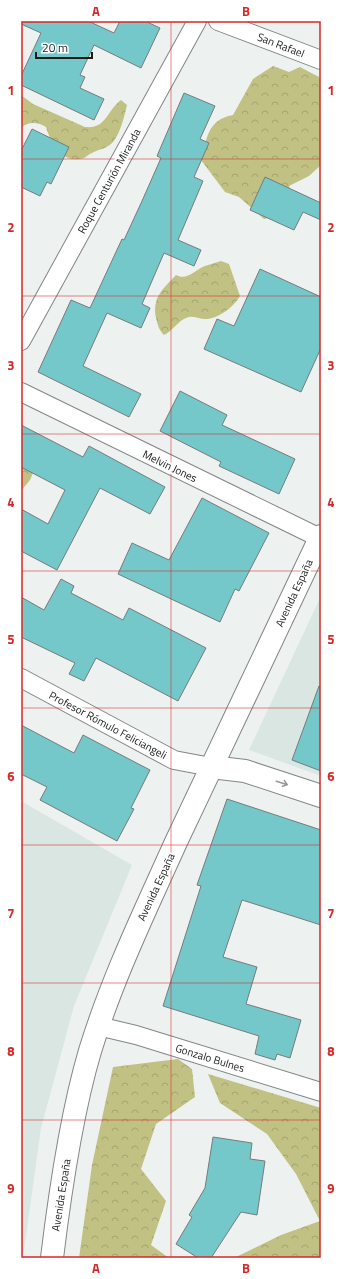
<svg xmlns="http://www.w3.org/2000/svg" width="342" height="1279" font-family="'Titillium Web',sans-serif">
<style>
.built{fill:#d9e6e1}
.forest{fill:url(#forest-crowns)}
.building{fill:#75c8ca;stroke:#767b7b}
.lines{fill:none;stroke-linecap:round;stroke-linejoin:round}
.street-casing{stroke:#828684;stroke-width:20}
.secondary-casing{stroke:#828684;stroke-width:24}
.primary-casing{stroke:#828684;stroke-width:24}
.street{stroke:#fff;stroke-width:18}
.secondary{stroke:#fff;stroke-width:22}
.primary{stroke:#fff;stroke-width:22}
.oneway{stroke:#989898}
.grid{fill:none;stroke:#d62828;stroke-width:1;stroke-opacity:0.55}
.labels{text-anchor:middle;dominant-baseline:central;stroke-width:4;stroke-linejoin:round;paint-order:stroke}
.street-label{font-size:11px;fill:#191b1a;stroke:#fff}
.neatline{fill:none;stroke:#d62828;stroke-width:1.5}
.grid-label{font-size:13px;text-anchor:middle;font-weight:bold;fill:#d62828}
</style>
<defs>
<pattern id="forest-crowns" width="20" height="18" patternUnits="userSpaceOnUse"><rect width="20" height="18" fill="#c0c183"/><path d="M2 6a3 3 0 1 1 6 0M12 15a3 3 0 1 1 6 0" fill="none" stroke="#a4a571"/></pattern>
</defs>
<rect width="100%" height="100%" fill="#edf2f0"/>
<g class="built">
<polygon points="321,596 321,776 249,750"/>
<polygon points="21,801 132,865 74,1006 41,1128 23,1258 21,1258"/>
</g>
<g class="forest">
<path d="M273 66 289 72 300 67 319 77 321 85V165L309 176 289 186 293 197 271 217 264 219 239 197 225 192 201 160C207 138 207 120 233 115L253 79Z"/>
<path d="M21 95 33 104 85 127C107 129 106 111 121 100L127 105C124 117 121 132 113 142 107 149 99 149 92 153 89 154 86 157 84 158 62 165 51 143 46 127 38 122 28 121 21 128Z"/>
<path d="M221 261 229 264 240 296C234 307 217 320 204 319 199 319 194 316 189 317 179 319 173 331 164 335 159 330 158 326 156 318 152 297 163 289 176 275 187 281 195 270 205 266 210 264 216 263 221 261Z"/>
<polygon points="21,463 33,473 30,480 21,491"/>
<polygon points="178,1059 192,1069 195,1097 156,1124 141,1169 166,1201 151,1245 169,1258 79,1258 92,1165 113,1067"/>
<polygon points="208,1074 321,1108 321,1258 234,1258 281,1235 320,1221 296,1174 267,1134 220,1103"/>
</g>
<g class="building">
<polygon points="21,21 88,21 114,33 120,21 145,21 160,28 141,68 94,45 80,75 85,77 80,88 104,99 94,120 21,85 21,76 41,33 21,24"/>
<polygon points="184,93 215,106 200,139 209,143 194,177 203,181 178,240 201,250 194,266 164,253 142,304 150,308 141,328 107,313 83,366 141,394 129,417 38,372 71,300 90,308 122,239 124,240 142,201 161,158 157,156"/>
<polygon points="32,129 69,147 51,184 47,182 40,196 21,187 21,151"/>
<polygon points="265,177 321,203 321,220 303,212 294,230 250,210"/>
<polygon points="260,269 321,297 321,348 301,392 204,349 217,319 234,326"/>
<polygon points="180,391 227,415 222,425 295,459 279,494 219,466 221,462 160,431"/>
<polygon points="21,425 83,457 89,446 165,487 150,514 100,488 57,570 21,551 21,509 48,524 65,490 21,467"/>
<polygon points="202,498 269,533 239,591 235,589 220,622 118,574 132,543 169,560"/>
<polygon points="61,579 74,586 71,593 123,620 129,608 206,648 178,701 96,658 84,681 69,674 75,663 21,637 21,597 44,610"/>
<polygon points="319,686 321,687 321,771 292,760"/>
<polygon points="21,725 74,753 83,735 150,770 131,808 134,809 117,841 40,800 47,787 21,774"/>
<polygon points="227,799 321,830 321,925 242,900 223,957 257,967 246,1004 301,1020 290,1058 277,1054 275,1060 255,1054 259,1036 163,1006 201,886 197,885"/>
<polygon points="213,1137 252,1143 250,1159 265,1161 257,1215 241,1212 211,1258 198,1258 176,1244 192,1217 189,1215 205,1188"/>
</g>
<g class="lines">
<g class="street-casing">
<g id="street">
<polyline points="218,21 321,60"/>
<polyline points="21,341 197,21"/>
<polyline points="21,392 320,538"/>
<polyline points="21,678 174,760 211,767"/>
<polyline points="98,1026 136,1035 321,1092"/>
</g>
</g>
<g class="secondary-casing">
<polyline id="secondary" points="211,767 245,771 321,796"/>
</g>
<g class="primary-casing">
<path id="primary" d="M52 1258C60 1192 71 1115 90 1051 112 979 145 911 176 842 224 740 273 638 321 536"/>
</g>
<use href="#street" class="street"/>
<use href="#secondary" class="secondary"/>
<use href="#primary" class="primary"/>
</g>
<defs><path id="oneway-shaft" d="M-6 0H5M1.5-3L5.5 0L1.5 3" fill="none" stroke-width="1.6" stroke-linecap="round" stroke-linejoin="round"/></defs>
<use class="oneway" href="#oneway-shaft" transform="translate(282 783) rotate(18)"/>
<path class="grid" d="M171 21V1258M21 159H321M21 296H321M21 434H321M21 571H321M21 708H321M21 845H321M21 983H321M21 1120H321"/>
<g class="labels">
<g class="street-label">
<text transform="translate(281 45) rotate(21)">San Rafael</text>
<text transform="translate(109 181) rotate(-61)">Roque Centurión Miranda</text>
<text transform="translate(170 466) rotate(26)">Melvin Jones</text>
<text transform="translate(294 593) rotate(-65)">Avenida España</text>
<text transform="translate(108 725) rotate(28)">Profesor Rómulo Feliciangeli</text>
<text transform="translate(156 887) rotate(-65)">Avenida España</text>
<text transform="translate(210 1058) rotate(17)">Gonzalo Bulnes</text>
<text transform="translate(61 1195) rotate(-81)">Avenida España</text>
</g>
</g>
<rect width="342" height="1279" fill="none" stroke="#ffffff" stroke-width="44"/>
<path d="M36 52v6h56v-6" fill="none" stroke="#191b1a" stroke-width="2"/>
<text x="42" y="52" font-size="12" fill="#191b1a" stroke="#ffffff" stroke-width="3" paint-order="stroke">20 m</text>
<rect x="22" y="22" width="298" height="1235" class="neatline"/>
<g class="grid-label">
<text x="96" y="16">A</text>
<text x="246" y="16">B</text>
<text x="11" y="95">1</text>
<text x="331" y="95">1</text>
<text x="11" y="232">2</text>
<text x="331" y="232">2</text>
<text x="11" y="370">3</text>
<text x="331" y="370">3</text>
<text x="11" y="507">4</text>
<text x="331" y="507">4</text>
<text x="11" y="644">5</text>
<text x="331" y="644">5</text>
<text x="11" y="781">6</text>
<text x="331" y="781">6</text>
<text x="11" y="918">7</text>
<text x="331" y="918">7</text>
<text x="11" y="1056">8</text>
<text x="331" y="1056">8</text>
<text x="11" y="1193">9</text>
<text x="331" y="1193">9</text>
<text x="96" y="1273">A</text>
<text x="246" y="1273">B</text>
</g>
</svg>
